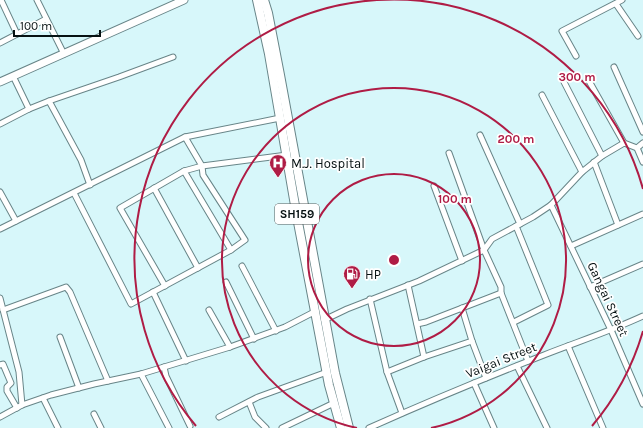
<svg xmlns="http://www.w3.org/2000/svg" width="643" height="428" font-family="Karla,sans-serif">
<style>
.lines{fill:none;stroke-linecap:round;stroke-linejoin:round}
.street-casing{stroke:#688588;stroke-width:7}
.secondary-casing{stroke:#688588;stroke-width:9}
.primary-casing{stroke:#688588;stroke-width:10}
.street{stroke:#fff;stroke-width:5}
.secondary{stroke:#fff;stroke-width:7}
.primary{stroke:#fff;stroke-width:8}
.ring{fill:none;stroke:#af1c45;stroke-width:2}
.labels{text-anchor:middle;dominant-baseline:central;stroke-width:3.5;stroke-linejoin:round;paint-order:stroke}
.shield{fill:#fff;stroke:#515859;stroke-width:1}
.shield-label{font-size:12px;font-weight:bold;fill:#061112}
.poi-label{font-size:13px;fill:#061112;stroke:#fff;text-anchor:start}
.street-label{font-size:13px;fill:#061112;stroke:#fff}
.centre{fill:#af1c45;stroke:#fff;stroke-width:2}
.ring-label{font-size:12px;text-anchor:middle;font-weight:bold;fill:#af1c45;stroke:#fff;stroke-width:3.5;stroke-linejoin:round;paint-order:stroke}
</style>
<rect width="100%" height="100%" fill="#d7f7fa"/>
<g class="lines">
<g class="street-casing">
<g id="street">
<polyline points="1,0 17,34"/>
<polyline points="37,0 64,54"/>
<polyline points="616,4 638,36"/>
<polyline points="0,43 46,19"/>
<polyline points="576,56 562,31 622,0"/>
<polyline points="614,67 643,132"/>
<polyline points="13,76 29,109"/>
<polyline points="589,81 624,143"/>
<polyline points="564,82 602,156"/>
<polyline points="542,95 582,172"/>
<polyline points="49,101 81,160 90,185"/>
<polyline points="0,124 29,109 49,101 119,77 173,57"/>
<polyline points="480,135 520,224"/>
<polyline points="637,148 643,162"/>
<polyline points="449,153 484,250 501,287 501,293 528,361"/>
<polyline points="594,162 618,225"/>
<polyline points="184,171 231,250"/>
<polyline points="434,186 462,261"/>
<polyline points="154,188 198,268"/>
<polyline points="0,192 16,221"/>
<polyline points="74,193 131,304 231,250 245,240 203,175 202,166 185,137"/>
<polyline points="551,205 611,330 643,404"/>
<polyline points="0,229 185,137 280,118"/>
<polyline points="571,246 643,214"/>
<polyline points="242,266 276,331"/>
<polyline points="226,282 254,339"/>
<polyline points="408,285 424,357"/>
<polyline points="165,286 120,208 184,171 202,166 287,155"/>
<polyline points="590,287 643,264"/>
<polyline points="153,292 186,361"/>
<polyline points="0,298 19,372 22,405"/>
<polyline points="370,299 387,372 402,413"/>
<polyline points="462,308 472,341 486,378"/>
<polyline points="3,310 66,287 70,292 108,381"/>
<polyline points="209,310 230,347"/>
<polyline points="324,320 347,309 419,281 484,250 492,239 533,217 551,205 582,172 602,156 624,143 637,148 643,143"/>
<polyline points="514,322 548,305 516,226"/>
<polyline points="417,324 426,322 501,293"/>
<polyline points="60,337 79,388"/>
<polyline points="568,346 603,428"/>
<polyline points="0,365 3,364 11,383 7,387 7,391 17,408"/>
<polyline points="517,366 547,428"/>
<polyline points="164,367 166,376 190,426"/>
<polyline points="387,372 424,357 472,341"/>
<polyline points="141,374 169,428"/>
<polyline points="474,383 494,428"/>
<polyline points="43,398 58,428"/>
<polyline points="249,402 255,417 266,428"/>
<polyline points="94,414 101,428"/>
<polyline points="0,417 22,405 51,395 94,384 141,374 230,347 285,327 316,311"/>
<polyline points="219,417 258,397 327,372"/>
<polyline points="282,428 334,403"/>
<path d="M369 428C427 402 485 378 544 355 577 342 611 331 643 316"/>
</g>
</g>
<g class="secondary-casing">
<polyline id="secondary" points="0,82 184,0"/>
</g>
<g class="primary-casing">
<g id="primary">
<polyline points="257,0 269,54 297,217 329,385 341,428"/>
<polyline points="264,0 268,13 280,75 335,373 349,428"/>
</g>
</g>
<use href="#street" class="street"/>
<use href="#secondary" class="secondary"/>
<use href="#primary" class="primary"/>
</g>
<g class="ring">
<circle cx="394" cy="260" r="86"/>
<path d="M357 428A172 172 0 1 1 431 428"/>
<path d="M643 331A259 259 0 0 1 592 426M196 426A259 259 0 1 1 643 189"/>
</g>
<defs>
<g id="hospital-pin" transform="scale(0.9)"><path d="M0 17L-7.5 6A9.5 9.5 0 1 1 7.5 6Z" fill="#af1c45" stroke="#fff"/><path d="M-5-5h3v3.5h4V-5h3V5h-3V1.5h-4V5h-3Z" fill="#fff"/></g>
<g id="fuel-pin" transform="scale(0.9)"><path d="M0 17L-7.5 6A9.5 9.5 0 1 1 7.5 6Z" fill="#af1c45" stroke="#fff"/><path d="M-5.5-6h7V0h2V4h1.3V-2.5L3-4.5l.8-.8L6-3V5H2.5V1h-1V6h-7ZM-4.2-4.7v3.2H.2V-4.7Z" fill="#fff"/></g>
</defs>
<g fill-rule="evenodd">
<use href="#hospital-pin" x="278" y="163"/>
<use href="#fuel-pin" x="352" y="274"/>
</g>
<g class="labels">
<rect class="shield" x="275" y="204" width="44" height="20" rx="3"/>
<g class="shield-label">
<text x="297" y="214">SH159</text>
</g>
<g class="poi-label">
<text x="291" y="163">M.J. Hospital</text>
<text x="365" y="274">HP</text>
</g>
<g class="street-label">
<text transform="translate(608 299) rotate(65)">Gangai Street</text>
<text transform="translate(501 360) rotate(-22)">Vaigai Street</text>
</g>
</g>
<circle cx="394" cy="260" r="6" class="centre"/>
<g class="ring-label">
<text x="577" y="81">300 m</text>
<text x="516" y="143">200 m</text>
<text x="455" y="203">100 m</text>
</g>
<path d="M14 30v6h86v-6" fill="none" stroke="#061112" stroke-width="2"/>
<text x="20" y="30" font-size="12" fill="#061112" stroke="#ffffff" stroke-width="3" paint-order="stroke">100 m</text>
</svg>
